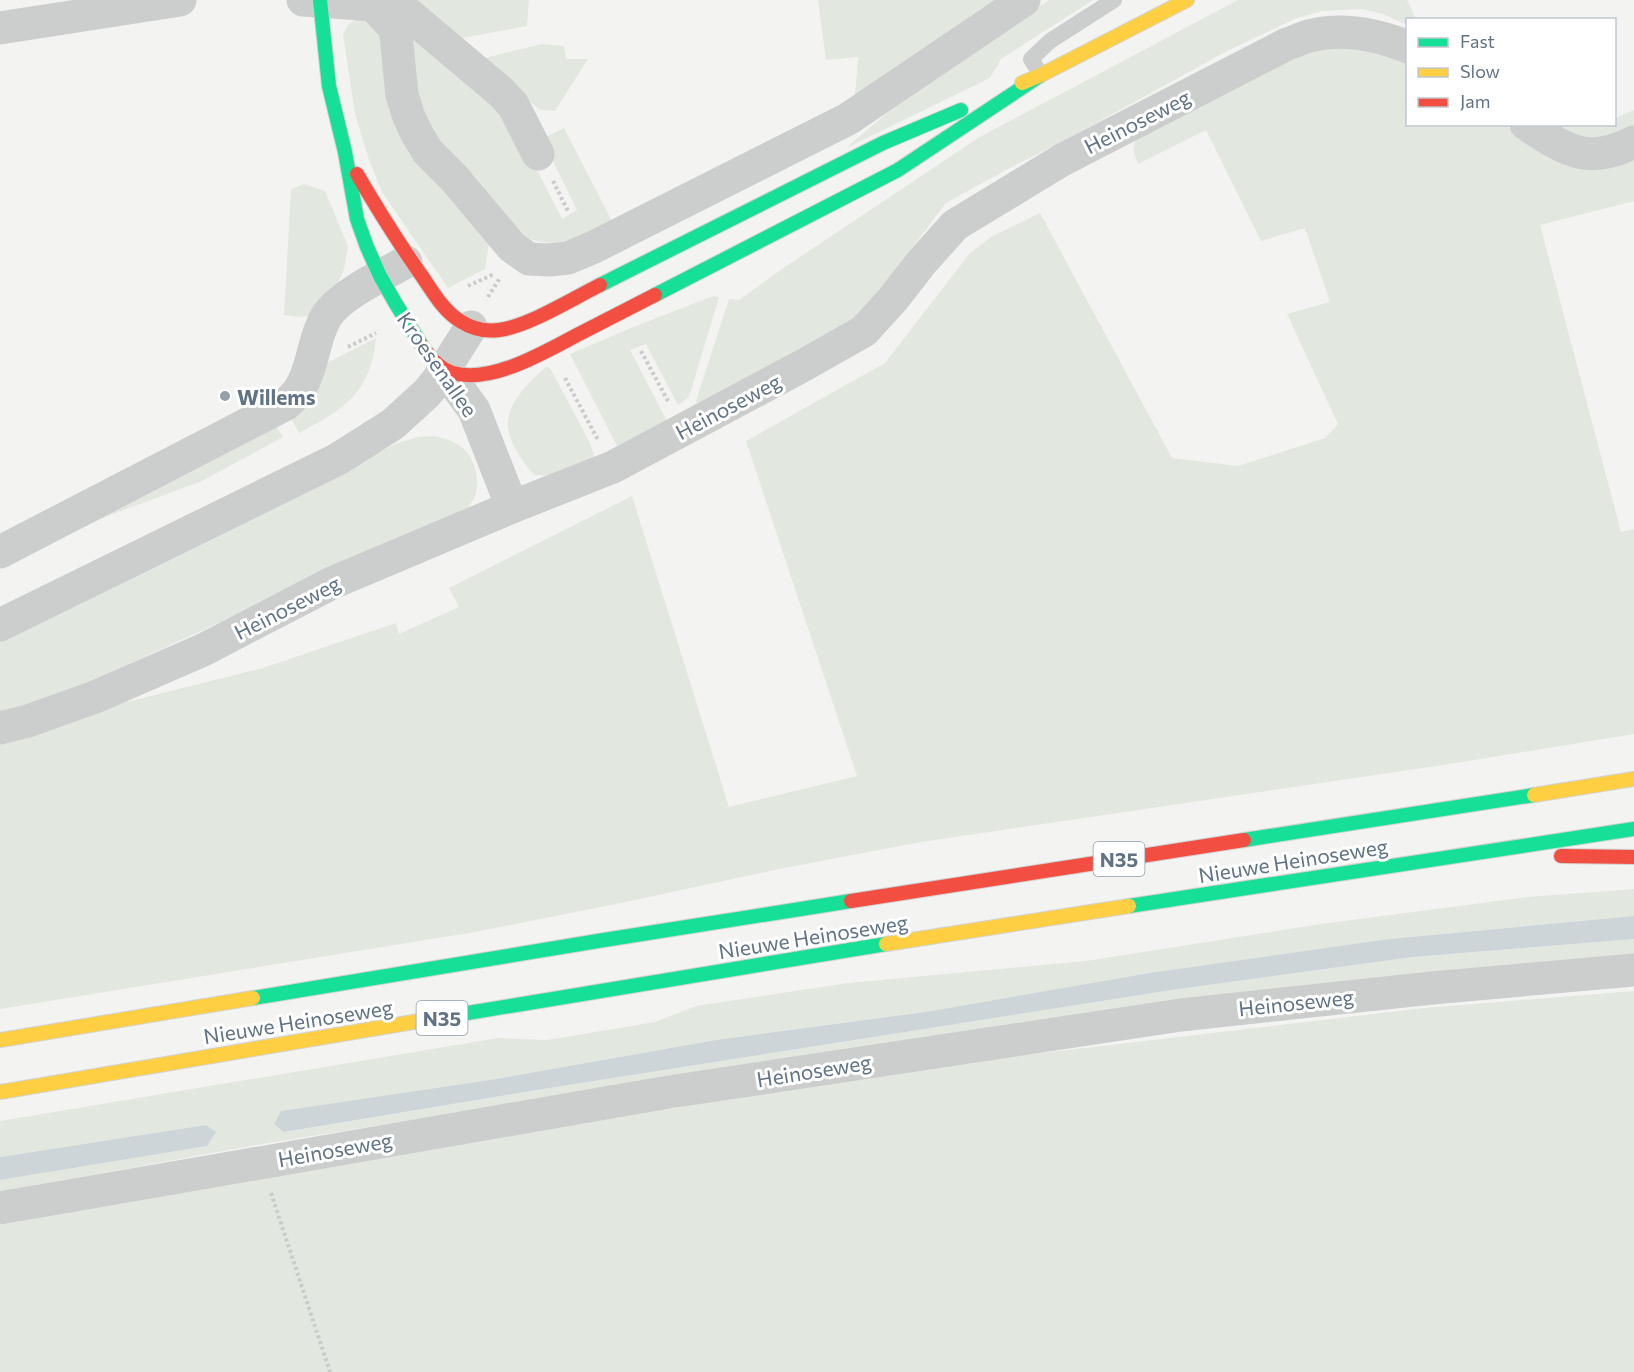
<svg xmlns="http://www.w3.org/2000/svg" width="1634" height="1372" font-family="Commissioner,sans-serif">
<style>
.green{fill:#e2e7df}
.water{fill:#cdd5d8}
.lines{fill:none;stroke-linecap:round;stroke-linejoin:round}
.fast-casing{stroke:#d1d2d2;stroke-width:16}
.slow-casing{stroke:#d1d2d2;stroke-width:16}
.jam-casing{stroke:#d1d2d2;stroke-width:16}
.path{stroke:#cacbcb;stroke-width:4;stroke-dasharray:3 3;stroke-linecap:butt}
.lane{stroke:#cccece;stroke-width:16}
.street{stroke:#cccece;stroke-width:33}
.fast{stroke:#16e098;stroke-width:14}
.slow{stroke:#ffcf43;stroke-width:14}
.jam{stroke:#f24e42;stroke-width:14}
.poi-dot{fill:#94a0aa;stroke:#fff;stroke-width:2}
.labels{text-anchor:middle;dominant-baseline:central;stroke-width:6;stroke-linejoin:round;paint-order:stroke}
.shield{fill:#fff;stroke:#909da9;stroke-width:1.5}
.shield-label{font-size:20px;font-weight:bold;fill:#617384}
.street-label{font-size:21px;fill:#617384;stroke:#fff}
.poi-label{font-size:21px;font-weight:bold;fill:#617384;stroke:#fff;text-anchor:start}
</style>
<rect width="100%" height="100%" fill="#f3f4f1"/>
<g class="green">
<polygon points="406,0 529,0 527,26 457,39"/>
<polygon points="818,0 997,0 855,96 858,57 826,60"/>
<polygon points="1049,0 1093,0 1001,59 990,78 846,148 887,113"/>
<polygon points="1238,0 1407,0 1416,19 1408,20 1407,25 1383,14 1362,9 1322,11 1297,18 1227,51 1067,139 1006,170 946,203 872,301 850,323 699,409 696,401 729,299 739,300 782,269 978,138"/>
<polygon points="359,17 376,24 457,204 489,244 485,269 448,288 382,192 369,160 355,114 343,34 348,25"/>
<path d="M410 26 489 96 533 162 562 219 577 210 542 139 564 128 614 225C584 240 557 250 524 237L433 140 414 92Z"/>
<polygon points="542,44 564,46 566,59 588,59 555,111 540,110 481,59"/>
<path d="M1344 44 1407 60 1408 124 1505 125 1522 136 1634 155V201L1540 225 1621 532 1634 529V734L1450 764 921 842 779 869 621 903 475 932 0 1009V741L98 709 263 668 396 623 399 634 459 607 449 588 632 496 729 807 857 776 746 441 885 363 970 253 991 237 1040 213 1172 458 1238 466 1325 438 1338 424 1287 314 1330 302 1305 228 1261 241 1206 130 1138 164C1133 150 1131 148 1139 134L1289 56Z"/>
<polygon points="1634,110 1634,129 1595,142 1546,125 1614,124 1615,118"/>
<polygon points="304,184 325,191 348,246 344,269 337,286 316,314 302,317 284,315 291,189"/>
<polygon points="713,296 719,297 689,397 678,405 646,344 630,350 669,425 620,452 570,354 636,326"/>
<path d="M376 338C370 394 345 408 299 433L288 413 319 367Z"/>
<path d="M546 367 550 368 590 443 594 455 592 463 558 477 534 475C494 428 502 406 546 367Z"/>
<polygon points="273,421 283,437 202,481 105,517 26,554"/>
<path d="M435 436C442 438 450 440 457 444 474 453 482 480 474 498 472 502 469 506 466 510L87 683 32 704 0 713V640L265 511 395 444 418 437Z"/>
<polygon points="1634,889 1634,916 1389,939 932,1011 716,1040 496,1079 281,1111 274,1124 285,1132 543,1089 1172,990 1413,957 1634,939 1634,955 1484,967 1315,985 841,1051 256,1145 0,1192 0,1180 207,1146 215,1132 206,1125 0,1157 0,1121 498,1038 547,1040 655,1022 696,1006 848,983 1086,961 1321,924 1528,897"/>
<polygon points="1634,991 1634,1372 0,1372 0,1225 220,1185 898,1070 1424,1008"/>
</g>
<g class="water">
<polygon points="1634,916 1634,939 1413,957 1172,990 543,1089 284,1132 274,1124 281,1111 496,1079 716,1040 932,1011 1150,973 1389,939"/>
<polygon points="206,1125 216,1132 207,1146 0,1180 0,1157"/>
</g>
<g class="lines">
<g class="fast-casing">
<g id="fast">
<polyline points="320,0 329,86 345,152 357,219 367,247 380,276 396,304 422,346"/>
<polyline points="600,285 883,143 961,110"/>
<polyline points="655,295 898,170 1041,75"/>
<polyline points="1244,840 1534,795"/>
<polyline points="1129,906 1634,829"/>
<polyline points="253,998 604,940 851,901"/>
<polyline points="425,1020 886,944"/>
</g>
</g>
<g class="slow-casing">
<g id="slow">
<polyline points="1022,83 1041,75 1187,0"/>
<polyline points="1534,795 1634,779"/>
<polyline points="886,944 1129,906"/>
<polyline points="0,1040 253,998"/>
<polyline points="0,1092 425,1020"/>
</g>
</g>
<g class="jam-casing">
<g id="jam">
<path d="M357 174C378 210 400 245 424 279 434 294 444 311 460 321 471 328 485 332 499 330 529 326 572 299 600 285"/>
<path d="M422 346C430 357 439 369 453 373 493 384 546 351 581 333 606 320 630 308 655 295"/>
<polyline points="1561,856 1634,857"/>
<polyline points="851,901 1244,840"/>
</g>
</g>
<g class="path">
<polyline points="553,181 568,211"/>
<polyline points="468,286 494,274"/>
<polyline points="488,297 500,278"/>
<polyline points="348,347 376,333"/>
<polyline points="641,351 668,401"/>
<polyline points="565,378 598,440"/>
<polyline points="271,1193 330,1372"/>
</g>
<polyline class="lane" points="1041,75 1031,59 1050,41 1114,0"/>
<g class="street">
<polyline points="303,0 389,6 407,13 501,92 513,105 538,154"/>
<polyline points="372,4 394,27 396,35 402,95 409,117 417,134 428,152 454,178 512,247 529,259 549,260 568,258 592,248 848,119 1024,0"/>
<polyline points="0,28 180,0"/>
<path d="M1526 124C1566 150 1587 166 1634 142"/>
<polyline points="444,369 474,410 512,507"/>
<path d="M0 552 286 404C293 398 299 392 303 383 314 362 314 337 326 317 339 295 383 275 406 262"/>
<polyline points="0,625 338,459 393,424 427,393 437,381 471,327"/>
<path d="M0 728 28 721 95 697 203 650 332 583 512 507 613 467 804 365 864 331 893 299 921 263 955 225 1062 160 1287 44C1294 42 1301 38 1309 36 1343 27 1376 34 1408 47"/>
<polyline points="0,1208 669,1092 1181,1015 1432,988 1634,970"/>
</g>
<use href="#fast" class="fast"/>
<use href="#slow" class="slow"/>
<use href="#jam" class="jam"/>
</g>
<circle class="poi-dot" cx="225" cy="396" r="6"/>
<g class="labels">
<g class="shield">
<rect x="1093.5" y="842" width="51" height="34" rx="4.5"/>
<rect x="416.5" y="1001" width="51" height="34" rx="4.5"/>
</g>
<g class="shield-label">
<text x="1119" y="859">N35</text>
<text x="442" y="1018">N35</text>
</g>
<g class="street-label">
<text transform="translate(1137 121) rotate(-27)">Heinoseweg</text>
<text transform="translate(438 364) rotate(55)">Kroesenallee</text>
<text transform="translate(728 406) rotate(-28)">Heinoseweg</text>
<text transform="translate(287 607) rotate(-27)">Heinoseweg</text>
<text transform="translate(1293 860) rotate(-9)">Nieuwe Heinoseweg</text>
<text transform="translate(813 936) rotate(-9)">Nieuwe Heinoseweg</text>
<text transform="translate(1296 1002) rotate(-6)">Heinoseweg</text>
<text transform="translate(298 1021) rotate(-9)">Nieuwe Heinoseweg</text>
<text transform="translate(814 1070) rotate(-9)">Heinoseweg</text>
<text transform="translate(335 1149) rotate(-10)">Heinoseweg</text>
</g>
<g class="poi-label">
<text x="237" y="396">Willems</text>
</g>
</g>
<rect x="1406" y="18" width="210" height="108" fill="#ffffff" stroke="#c0c7ce" stroke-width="1.5"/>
<rect x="1418" y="38" width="30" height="9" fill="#16e098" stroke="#c0c7ce" stroke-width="1.5"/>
<text x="1460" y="48" font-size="18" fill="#617384">Fast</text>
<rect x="1418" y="68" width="30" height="9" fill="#ffcf43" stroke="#c0c7ce" stroke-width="1.5"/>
<text x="1460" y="78" font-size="18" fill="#617384">Slow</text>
<rect x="1418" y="98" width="30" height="9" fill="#f24e42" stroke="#c0c7ce" stroke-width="1.5"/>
<text x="1460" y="108" font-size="18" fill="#617384">Jam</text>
</svg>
